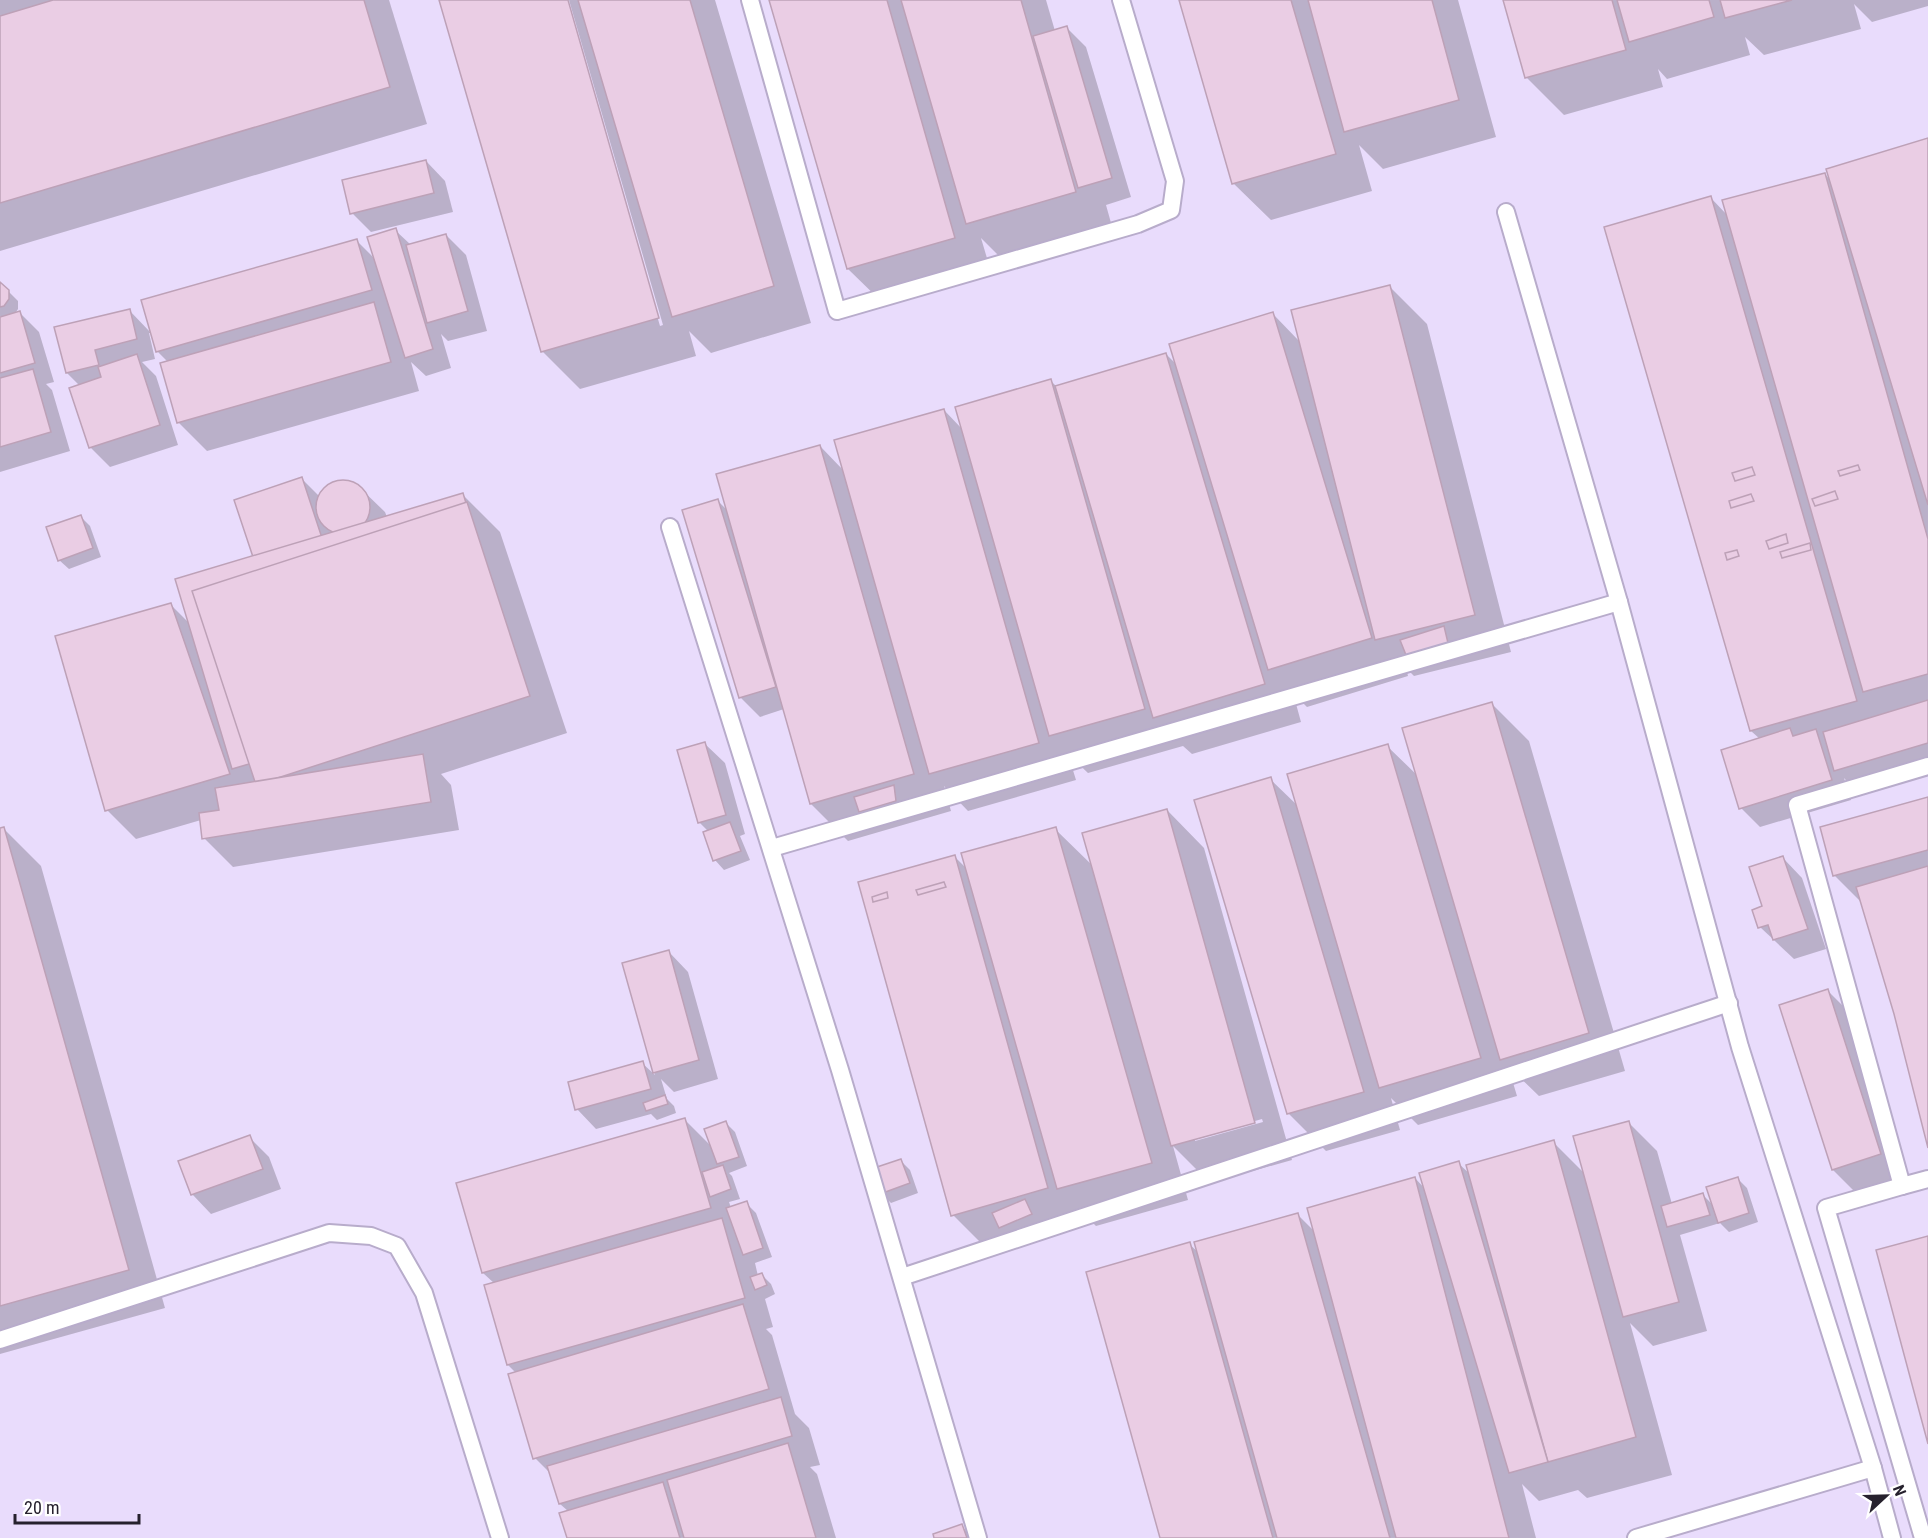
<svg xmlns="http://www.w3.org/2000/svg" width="1928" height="1538" font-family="'Roboto Condensed',sans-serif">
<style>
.built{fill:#e9dcfc}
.shadow{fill:#0003;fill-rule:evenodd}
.building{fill:#eacde4;stroke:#bda1b7;stroke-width:1.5}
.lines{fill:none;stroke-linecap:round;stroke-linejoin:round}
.lane-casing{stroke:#b8accb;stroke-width:20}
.lane{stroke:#fff;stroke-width:16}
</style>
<rect width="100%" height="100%" fill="#f2eafe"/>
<rect class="built" x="0" y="0" width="1928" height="1538"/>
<g class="shadow">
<polygon points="0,0 389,0 427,124 0,251"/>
<polygon points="441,0 566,0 660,326 663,325 569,0 715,0 811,323 711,353 689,331 696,356 580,389 543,352"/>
<polygon points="770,0 1046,0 1055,31 1067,28 1086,47 1131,197 1106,205 1113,230 1004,261 981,238 992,275 886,306 848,269"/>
<polygon points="1180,0 1458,0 1496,137 1383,169 1359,145 1372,191 1271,220 1233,183"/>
<polygon points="1504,0 1928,0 1928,6 1872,22 1854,4 1861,29 1764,55 1745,37 1750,55 1667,79 1658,69 1663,87 1564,115 1526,77"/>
<polygon points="1928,140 1928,768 1855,790 1844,778 1851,800 1760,827 1741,808 1760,739 1751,731 1711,198 1728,216 1825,174 1831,181"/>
<polygon points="426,161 445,181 453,212 371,232 352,213"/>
<polygon points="395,230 411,245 446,235 466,255 487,331 448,341 441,334 451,368 426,376 411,362 419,391 207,451 178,422 168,362 158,352 143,301 356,240 376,260"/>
<polygon points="0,283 18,301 18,309 14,315 20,313 39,332 54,382 46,384 52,390 70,451 0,472 0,319 5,317 0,316"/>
<polygon points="1389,286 1427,324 1511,652 1414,676 1406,668 1408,676 1307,707 1293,693 1301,722 1192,754 1183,746 1088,773 1068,754 1076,780 968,811 944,786 951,811 848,841 811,804 784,709 760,717 740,697 718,501 728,511 820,446 844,471 944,410 963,430 1051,381 1057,387 1166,354 1177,365 1273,314 1300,342"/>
<polygon points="129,310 151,333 149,333 155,359 142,362 156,376 178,445 110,467 90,447 80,386 67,373"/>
<polygon points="302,479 320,497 323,491 333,483 344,481 356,484 385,512 387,517 463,495 500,532 567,733 441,774 451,785 459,830 233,867 204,838 201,820 136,839 107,810 170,604 191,625 255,556"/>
<polygon points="81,517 90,526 101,557 69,569 59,560"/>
<polygon points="1492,704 1529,741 1625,1071 1539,1096 1508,1066 1517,1096 1418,1125 1391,1098 1400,1130 1326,1151 1288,1113 1270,779 1298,806 1387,746 1418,776"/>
<polygon points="705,744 725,763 745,834 740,836 750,860 724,870 715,860 709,832 699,822"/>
<polygon points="1928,799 1928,1142 1895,1013 1862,903 1834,875"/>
<path d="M1167 810 1204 848 1292 1160 1210 1183 1173 1146 1188 1200 1096 1226 1081 1211 1085 1226 990 1252 953 1215 955 857 967 869 1055 829 1094 867ZM1262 1119 1263 1122 1195 1141V1138Z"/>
<polygon points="3,828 41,866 165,1308 0,1354 0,830"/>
<polygon points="1783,858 1802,878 1826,949 1794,959 1760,927 1764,907"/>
<polygon points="669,952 688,972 718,1079 674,1092 661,1079 667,1099 674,1106 676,1113 657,1120 651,1114 596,1129 577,1109 642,1063 655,1075 624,965"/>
<polygon points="1828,991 1857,1020 1909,1183 1862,1199 1833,1170 1780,1006"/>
<polygon points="685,1120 712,1147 725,1122 735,1132 747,1166 729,1173 732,1176 740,1199 729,1202 731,1208 746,1203 756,1213 772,1257 755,1263 758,1276 762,1275 771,1284 775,1294 765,1299 773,1327 766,1329 772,1335 795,1414 809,1428 820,1465 810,1467 817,1474 836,1538 569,1538 568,1511 560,1504 552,1475 535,1458 516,1373 508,1365 495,1284 483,1273"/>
<polygon points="1628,1122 1657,1151 1672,1204 1703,1195 1714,1206 1737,1178 1747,1188 1758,1222 1729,1232 1720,1223 1680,1235 1707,1331 1653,1346 1630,1323 1672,1475 1587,1498 1578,1490 1539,1501 1522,1484 1536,1538 1162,1538 1189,1244 1198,1252 1297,1214 1315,1232 1415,1178 1426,1190 1458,1163 1471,1175 1553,1142 1585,1174"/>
<polygon points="249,1137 269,1157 281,1189 211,1214 192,1194"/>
<polygon points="900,1160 910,1170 918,1193 891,1203 881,1193"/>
<polygon points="961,1525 972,1538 936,1538"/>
</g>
<g class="building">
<polygon points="53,0 364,0 390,87 0,203 0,16"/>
<polygon points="439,0 568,0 659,318 541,352"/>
<polygon points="578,0 690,0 774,286 672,317"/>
<polygon points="769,0 887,0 955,238 847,269"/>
<polygon points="901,0 1021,0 1076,192 966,224"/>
<polygon points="1179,0 1291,0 1336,154 1232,184"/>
<polygon points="1308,0 1432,0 1459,100 1344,132"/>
<polygon points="1503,0 1612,0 1626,50 1525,78"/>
<polygon points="1617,0 1709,0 1714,17 1629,42"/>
<polygon points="1720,0 1792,0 1725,18"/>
<polygon points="1067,26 1112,178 1078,188 1033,36"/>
<polygon points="1928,138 1928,505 1826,169"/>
<polygon points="426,160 434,193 350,214 342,180"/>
<polygon points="1825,173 1928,539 1928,674 1863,692 1722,200"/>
<polygon points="1711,196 1857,701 1750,731 1604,227"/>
<polygon points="396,228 433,349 405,358 367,237"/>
<polygon points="446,234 468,311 427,323 406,245"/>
<polygon points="357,239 372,290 156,352 141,300"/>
<polygon points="0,282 9,290 9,299 4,306 0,307"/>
<polygon points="1390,285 1475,615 1375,640 1291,310"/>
<polygon points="374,302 391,362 177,423 160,363"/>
<polygon points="130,309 137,339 95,350 99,365 66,373 54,327"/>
<polygon points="20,311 35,363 0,373 0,317"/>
<polygon points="1273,312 1372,638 1268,670 1169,344"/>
<polygon points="1166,353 1265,684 1153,718 1055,386"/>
<polygon points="137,354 160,425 89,448 69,388 101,377 98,367"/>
<polygon points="33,369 51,432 0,447 0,378"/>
<polygon points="1051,379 1145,709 1049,736 955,407"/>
<polygon points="944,409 1039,743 929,774 834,440"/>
<polygon points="820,445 914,774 810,804 716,474"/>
<polygon points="1858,465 1860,470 1840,476 1838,471"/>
<polygon points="1752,467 1755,475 1735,481 1732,473"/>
<polygon points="302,477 322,538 254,560 234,500"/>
<circle cx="343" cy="507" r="27"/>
<polygon points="1835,491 1838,499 1815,506 1812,499"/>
<polygon points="463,493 520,684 232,769 175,579"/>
<polygon points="1751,494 1754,501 1731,508 1729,501"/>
<polygon points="718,499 776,687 739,698 682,510"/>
<polygon points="467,502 530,696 256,785 192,591"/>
<polygon points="81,515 93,548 58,561 46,527"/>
<polygon points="1786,534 1788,543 1769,549 1766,541"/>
<polygon points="1810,543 1811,550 1782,558 1780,552"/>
<polygon points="1737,550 1739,556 1727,560 1725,553"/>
<polygon points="171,603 230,774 105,811 55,636"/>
<polygon points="1444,626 1448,643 1406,655 1400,640"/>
<polygon points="1928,700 1928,743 1834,771 1823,732"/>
<polygon points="1492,702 1589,1033 1500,1060 1402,728"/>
<polygon points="1790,728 1793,736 1816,729 1832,780 1739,809 1721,750"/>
<polygon points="705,742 726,815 698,823 677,750"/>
<polygon points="1388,744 1481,1058 1379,1088 1287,774"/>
<polygon points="423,754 431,802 202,839 199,813 219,810 215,788"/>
<polygon points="1271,777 1364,1092 1287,1114 1194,800"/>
<polygon points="894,785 896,801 859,812 854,797"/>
<polygon points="1928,797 1928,850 1833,876 1820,827"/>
<polygon points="1167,809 1255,1123 1171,1146 1082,833"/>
<polygon points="730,822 741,851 713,861 703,832"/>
<polygon points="4,827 129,1270 0,1306 0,828"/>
<polygon points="1056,827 1152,1163 1057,1189 961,853"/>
<polygon points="955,855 1048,1188 951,1216 858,882"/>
<polygon points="1783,856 1808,929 1773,940 1768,925 1758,928 1752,910 1762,906 1749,867"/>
<polygon points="1928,866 1928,1148 1894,1014 1856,887"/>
<polygon points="944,882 946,887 918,895 916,890"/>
<polygon points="887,892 888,898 873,902 872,897"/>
<polygon points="669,950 699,1060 653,1073 622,963"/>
<polygon points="1828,989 1881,1154 1832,1170 1779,1005"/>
<polygon points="643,1061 651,1089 575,1110 568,1082"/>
<polygon points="665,1095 668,1104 646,1111 643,1103"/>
<polygon points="685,1118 711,1208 482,1273 456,1183"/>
<polygon points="726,1121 739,1157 717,1164 704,1129"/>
<polygon points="1629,1121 1679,1302 1623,1317 1573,1136"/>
<polygon points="250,1135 263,1169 191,1195 178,1161"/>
<polygon points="1554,1140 1636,1437 1548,1462 1466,1165"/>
<polygon points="901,1159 910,1183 880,1194 871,1169"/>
<polygon points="1459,1161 1548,1462 1509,1473 1419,1173"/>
<polygon points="723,1165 731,1189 710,1197 702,1172"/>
<polygon points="1415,1177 1509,1538 1396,1538 1307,1208"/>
<polygon points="1738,1177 1749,1213 1718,1223 1706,1187"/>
<polygon points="1703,1193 1710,1215 1667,1227 1661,1206"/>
<polygon points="1025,1199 1032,1214 999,1228 992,1213"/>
<polygon points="747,1201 763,1248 743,1255 726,1208"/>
<polygon points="1298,1213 1390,1538 1277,1538 1194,1242"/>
<polygon points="722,1218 745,1298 507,1365 484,1285"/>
<polygon points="1928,1236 1928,1444 1876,1250"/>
<polygon points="1190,1242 1273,1538 1160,1538 1086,1272"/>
<polygon points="762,1273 767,1285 755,1290 750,1277"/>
<polygon points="743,1304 769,1389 533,1459 508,1374"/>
<polygon points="781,1397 792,1436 559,1504 547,1466"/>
<polygon points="788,1443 816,1538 684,1538 667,1480"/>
<polygon points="663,1482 680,1538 567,1538 559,1513"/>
<polygon points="962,1524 967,1538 934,1538 933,1534"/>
</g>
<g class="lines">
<g class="lane-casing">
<g id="lane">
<polyline points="750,0 837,311 1138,224 1171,210 1175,181 1121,0"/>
<polyline points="1506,212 1619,602 1740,1047 1873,1468 1892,1538"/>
<polyline points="670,527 840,1070 978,1538"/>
<polyline points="1928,766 1797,805 1902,1186 1928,1179"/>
<polyline points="772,848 1619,602"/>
<polyline points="1902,1186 1826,1208 1923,1538"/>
<polyline points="902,1277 1729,1003"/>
<polyline points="0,1340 329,1233 371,1236 397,1246 424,1293 500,1538"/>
<polyline points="1636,1538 1873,1468"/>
</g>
</g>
<use href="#lane" class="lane"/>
</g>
<g transform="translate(1886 1496) rotate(68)" stroke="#ffffff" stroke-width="4.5" paint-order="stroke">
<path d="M0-4.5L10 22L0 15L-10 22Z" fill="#26212d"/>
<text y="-9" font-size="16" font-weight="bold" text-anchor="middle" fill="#26212d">N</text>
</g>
<path d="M15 1514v9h124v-9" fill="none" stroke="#26212d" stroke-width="3"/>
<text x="24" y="1514" font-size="18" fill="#26212d" stroke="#ffffff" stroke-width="4.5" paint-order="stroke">20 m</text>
</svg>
